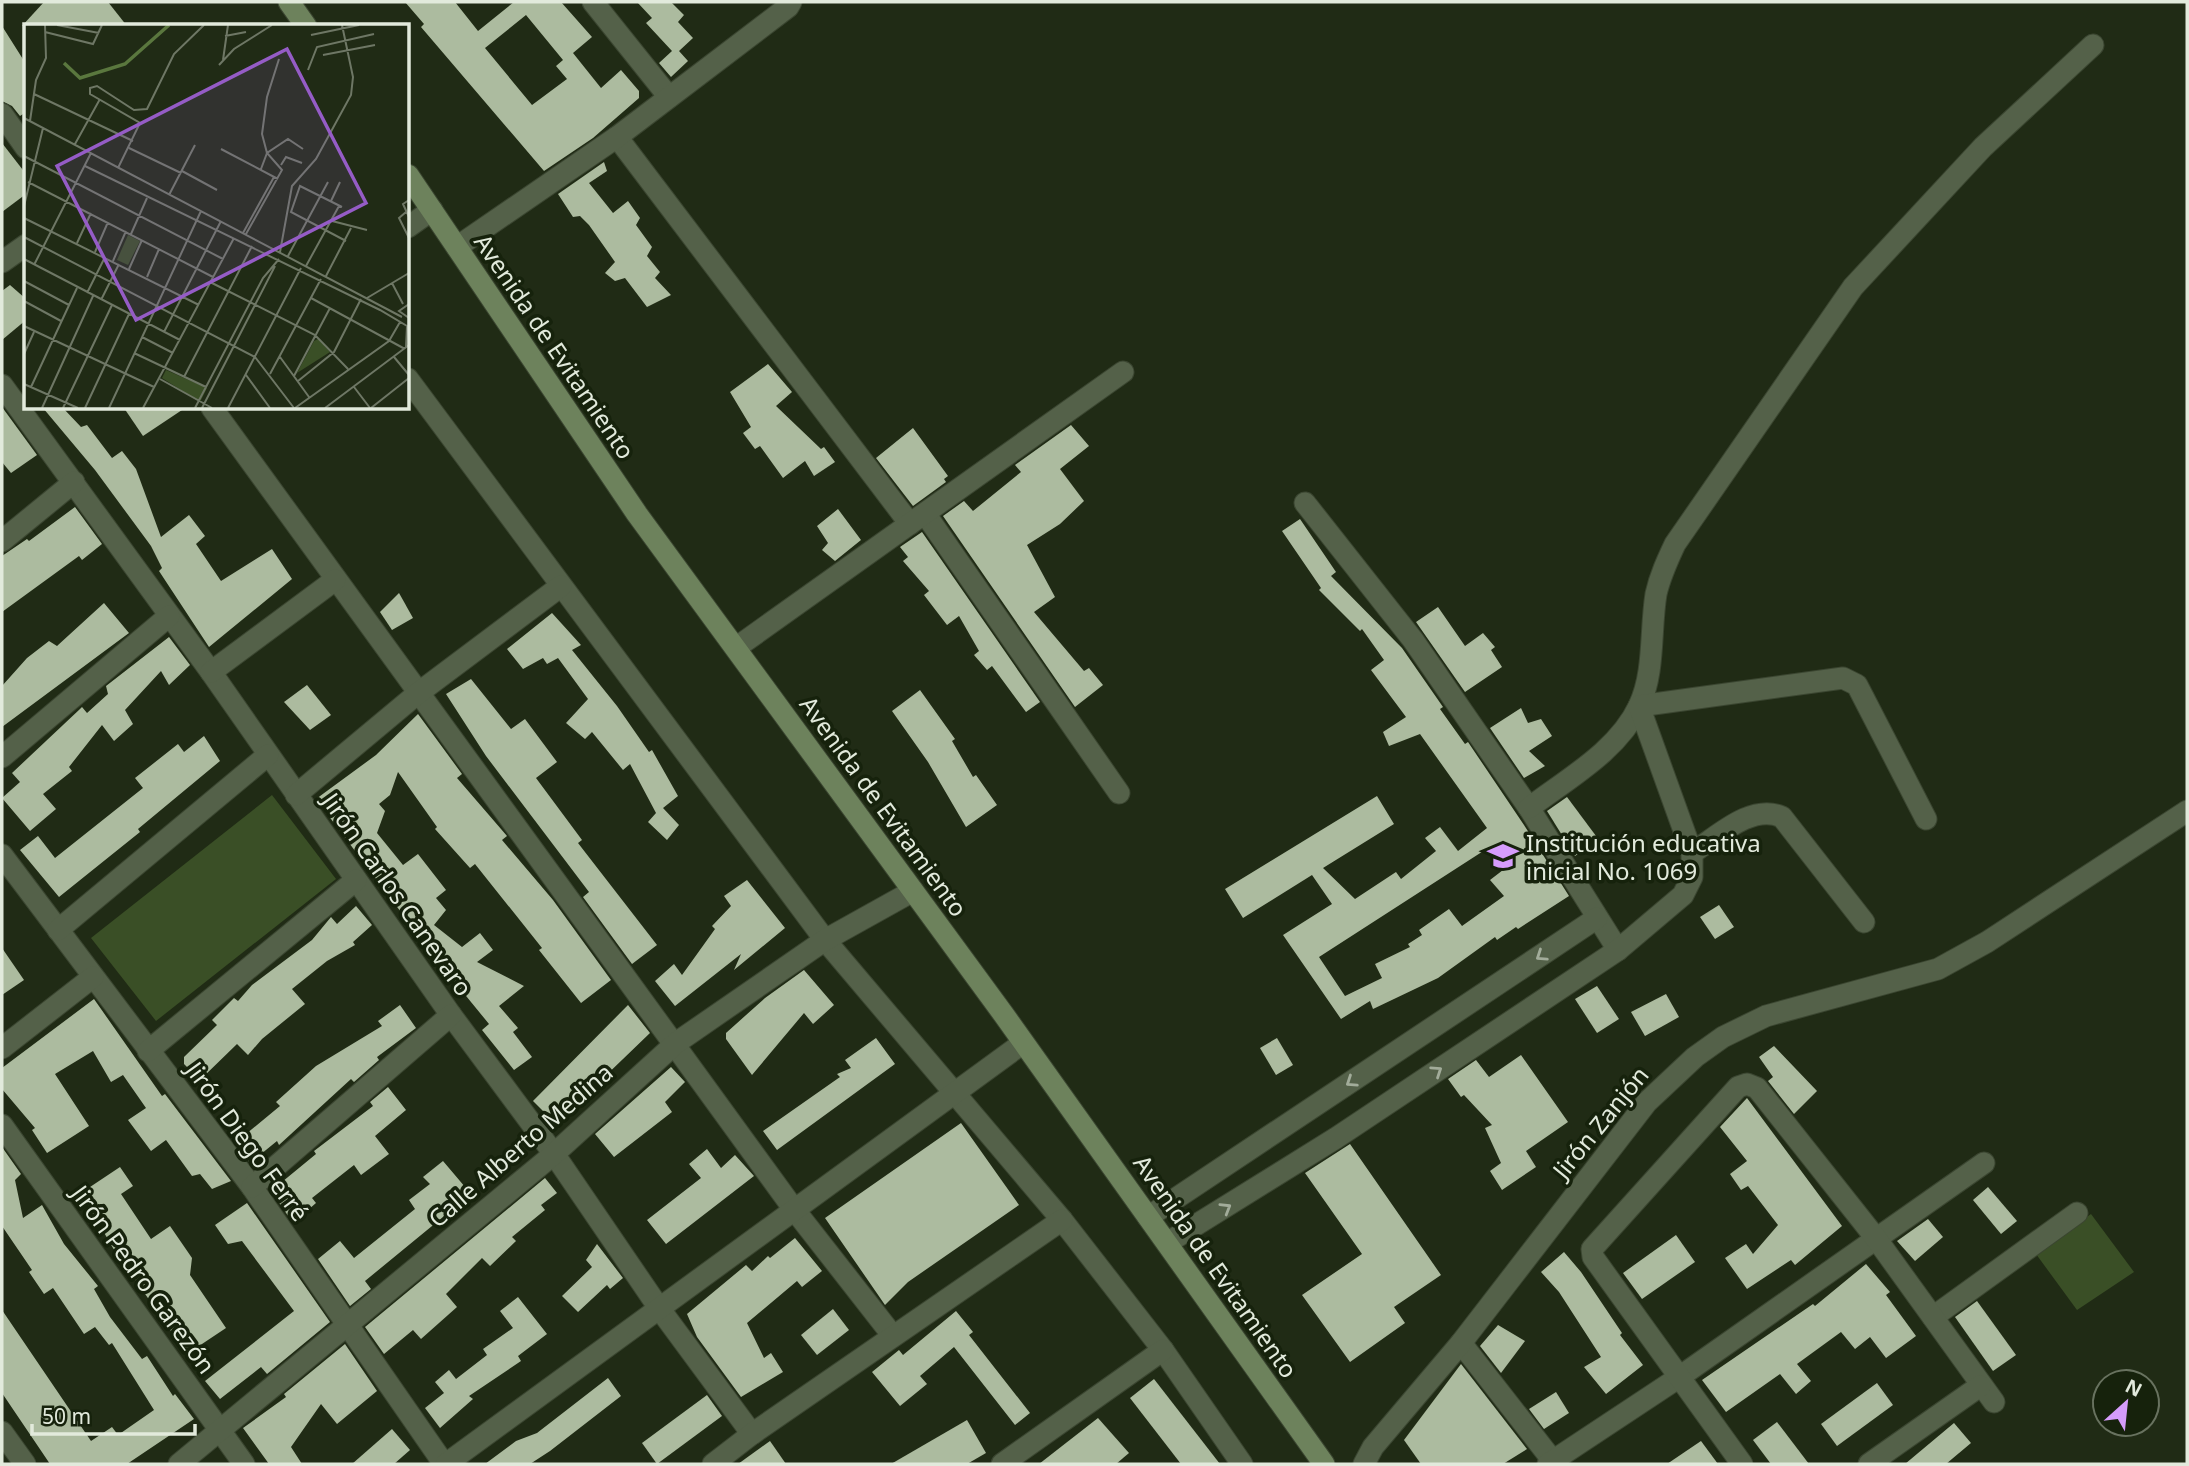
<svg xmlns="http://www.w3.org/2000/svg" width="2189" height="1466" font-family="'Noto Sans',sans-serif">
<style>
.green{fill:#3a4f26}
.building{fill:#acbb9f;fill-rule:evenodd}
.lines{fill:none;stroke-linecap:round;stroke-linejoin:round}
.street-casing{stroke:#3b4631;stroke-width:23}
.secondary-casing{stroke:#3b4631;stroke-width:23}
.street{stroke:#546149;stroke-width:21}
.secondary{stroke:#6d825c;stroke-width:21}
.oneway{stroke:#a2ac9a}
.labels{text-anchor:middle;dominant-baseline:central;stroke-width:7;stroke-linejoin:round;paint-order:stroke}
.street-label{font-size:24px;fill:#e2eadc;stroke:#16220c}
.poi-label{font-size:24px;fill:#e2eadc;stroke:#16220c;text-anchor:start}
.inset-river{fill:none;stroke:#5a773e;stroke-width:3.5}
.inset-road{fill:none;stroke:#6e7765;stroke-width:2}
.view{fill:#955cc6;fill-opacity:0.15;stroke:#955cc6;stroke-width:3.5}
.inset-edge{fill:none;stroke:#e2eadc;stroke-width:3.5}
</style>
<rect width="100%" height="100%" fill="#202b15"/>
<g class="green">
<polygon points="272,795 336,879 156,1021 91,938"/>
<polygon points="2091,1214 2134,1272 2077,1310 2036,1254"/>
</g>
<g class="building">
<polygon points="44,2 108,2 127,26 22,26"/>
<path d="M405 2H455L478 31 514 2H561L592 37 573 53 601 88 621 70 639 91V98L593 138 544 171 421 27 424 24ZM526 15 563 60 556 66 567 79 532 105 485 48Z"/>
<polygon points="637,2 671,2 684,15 678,22 693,38 679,51 688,61 671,77 659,63 672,51 646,23 652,18"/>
<polygon points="2,26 26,64 26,112 20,116 12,106 2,101"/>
<polygon points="2,143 26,174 26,194 2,212"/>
<polygon points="604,162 607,171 589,183 613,213 628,201 640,218 636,225 652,247 647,256 660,272 655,278 671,295 647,307 625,278 615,281 605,273 615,262 589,225 580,216 573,217 558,194"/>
<polygon points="10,285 26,299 26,320 2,340 2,291"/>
<polygon points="768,364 792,392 776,406 821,449 824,447 835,462 814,476 805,461 783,478 760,446 755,449 743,433 751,427 730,392"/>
<polygon points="2,407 37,455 11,473 2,462"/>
<polygon points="43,408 63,408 81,427 87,425 112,458 122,451 136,469 161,537 189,515 205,536 196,544 221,581 272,549 292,579 209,647 159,571 162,568 151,546 95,470"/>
<polygon points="124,408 185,408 143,436"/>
<polygon points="1071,425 1089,446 1060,469 1084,501 1060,524 1027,545 1055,597 1034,612 1084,671 1089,668 1103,685 1075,707 943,516 964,501 973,511 1021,472 1015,465"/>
<polygon points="913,428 948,476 944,479 946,482 913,506 876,458"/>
<polygon points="75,507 102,544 82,560 79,556 2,612 2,556 27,539 29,541"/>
<polygon points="838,509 861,540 835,561 822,550 828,543 817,526"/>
<path d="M1300 519 1336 572 1331 576 1402 648 1443 707 1440 709 1465 744 1468 742 1524 825 1569 896 1518 929 1516 927 1497 940 1495 937 1438 978 1373 1009 1370 1001 1341 1019 1283 935 1332 904 1312 875 1243 918 1225 889 1377 796 1394 824 1323 868 1355 899 1396 872 1401 879 1436 851 1425 838 1440 827 1458 851 1487 828 1420 734 1389 746 1383 732 1406 717 1371 670 1384 660 1362 629 1360 631 1319 590 1321 588 1282 531ZM1488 848 1503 870 1490 880 1504 896 1462 926 1449 909 1419 930 1422 935 1408 944 1410 947 1375 964 1382 978 1345 996 1319 957Z"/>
<polygon points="922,532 1040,702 1026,712 992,666 987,670 974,655 979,651 959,616 947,625 924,595 929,591 903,561 908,557 900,547"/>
<polygon points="399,593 413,618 392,630 380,612"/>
<polygon points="104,603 129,633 2,727 2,686 27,658 49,641 57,646"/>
<polygon points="1438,607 1465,646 1483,633 1495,647 1491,650 1502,667 1465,692 1416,622"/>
<polygon points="552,613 581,645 572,650 617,706 649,752 652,750 678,796 663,808 679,825 667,840 648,822 656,813 630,764 623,770 592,732 585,739 566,723 588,699 558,658 547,664 543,658 523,669 507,649"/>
<polygon points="169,637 190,665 169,685 161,671 125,710 133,724 114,741 102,725 69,767 72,771 43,794 56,809 30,831 2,798 20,782 12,773 80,709 82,707 87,713 108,694 106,686"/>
<polygon points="471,679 511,729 525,719 557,762 536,778 582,840 578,843 657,945 632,964 583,897 589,892 486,756 446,694"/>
<polygon points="307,685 331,715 310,730 284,702"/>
<polygon points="920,690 955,739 952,741 973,777 976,775 997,805 966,827 928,762 892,711"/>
<polygon points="1521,708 1528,723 1541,719 1552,736 1529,751 1545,766 1524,778 1490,728"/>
<polygon points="418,714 462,774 457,778 501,829 507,836 502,840 553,900 611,980 581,1003 539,950 542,948 475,864 470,868 435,829 437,827 398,772 390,795 379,804 385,811 377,833 403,865 418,854 446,890 436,898 446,910 434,925 462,947 480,933 493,950 477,962 524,986 499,1006 518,1028 513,1032 532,1057 514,1070 482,1030 489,1024 453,980 449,983 439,971 443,968 316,799 376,755"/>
<polygon points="204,736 220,761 138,829 140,832 59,897 20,850 38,836 55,858 143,788 135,778 178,744 184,752"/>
<polygon points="1567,797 1599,840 1575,856 1547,811"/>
<polygon points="747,880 785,928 734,970 741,954 675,1006 655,981 674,964 682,975 715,929 712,926 731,906 724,896"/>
<polygon points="1719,905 1734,927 1715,939 1700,917"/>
<polygon points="356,906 372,925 353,942 355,945 327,961 292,989 305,1004 262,1039 248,1055 237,1044 200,1080 184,1064 184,1057 217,1025 212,1020 234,998 238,1001 252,985 312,940 331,917 337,924"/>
<polygon points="2,948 24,980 2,995"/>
<polygon points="804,970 834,1005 813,1024 804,1013 752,1075 726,1039 726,1033 765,998"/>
<polygon points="1597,986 1619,1019 1597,1033 1575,999"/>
<polygon points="1666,994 1679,1017 1645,1036 1631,1012"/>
<polygon points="94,999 162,1096 165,1094 231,1181 212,1189 200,1174 192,1176 166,1140 151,1151 128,1120 146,1108 123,1075 111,1082 93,1051 55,1074 89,1126 47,1153 32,1130 35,1128 2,1089 2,1068"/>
<polygon points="400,1005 416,1028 377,1057 379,1060 354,1082 351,1079 279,1145 277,1141 250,1163 235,1143 280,1106 276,1102 316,1066 382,1026 378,1021"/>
<polygon points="628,1005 650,1033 596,1085 592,1081 553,1121 533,1101"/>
<polygon points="876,1038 895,1064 777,1150 763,1131 840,1077 837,1074 851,1068 845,1060"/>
<polygon points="1277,1038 1293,1065 1276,1075 1260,1048"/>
<polygon points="1774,1046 1817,1091 1794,1114 1768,1081 1773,1077 1759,1057"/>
<polygon points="1521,1055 1568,1122 1526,1151 1536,1167 1502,1190 1490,1171 1501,1163 1485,1128 1492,1125 1464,1095 1461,1097 1448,1079 1476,1060 1489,1077"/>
<polygon points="671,1067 685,1082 665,1102 672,1112 614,1157 595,1134"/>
<polygon points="388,1087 406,1110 375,1136 389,1154 361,1175 354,1165 312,1198 316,1203 293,1223 271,1191 316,1154 314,1151 373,1106 370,1102"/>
<polygon points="1747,1098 1842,1226 1795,1265 1791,1260 1747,1289 1725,1258 1746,1244 1753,1254 1778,1225 1748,1186 1741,1190 1730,1174 1747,1161 1720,1127"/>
<polygon points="961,1123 1019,1205 908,1282 885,1305 825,1218"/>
<polygon points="1350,1144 1441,1275 1394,1307 1405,1323 1350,1362 1302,1295 1362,1254 1305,1173"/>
<polygon points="2,1147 21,1174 15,1180 23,1218 42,1205 64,1244 98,1286 94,1289 110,1317 142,1359 147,1356 173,1396 175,1394 194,1419 127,1464 50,1464 2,1393 2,1310 91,1441 112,1427 118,1435 154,1410 112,1343 109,1345 95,1327 84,1334 53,1288 44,1294 29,1272 32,1270 2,1226"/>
<polygon points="707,1149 721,1168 735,1155 754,1176 666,1244 647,1220 701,1178 689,1164"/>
<polygon points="443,1161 471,1194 365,1281 371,1289 350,1306 318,1259 340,1241 354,1258 415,1209 409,1200 430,1184 423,1177"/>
<polygon points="120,1167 133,1186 121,1194 151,1239 170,1226 192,1258 190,1275 226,1328 187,1354 113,1248 81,1193"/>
<polygon points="545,1178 557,1193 541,1205 545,1210 512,1237 516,1241 490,1266 482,1258 446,1294 457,1307 421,1339 413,1330 384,1354 365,1327"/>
<polygon points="1988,1187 2017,1221 2001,1234 1973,1200"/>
<polygon points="247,1203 330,1322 267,1374 261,1367 220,1399 205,1381 294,1311 242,1241 228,1244 215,1225"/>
<polygon points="1928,1219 1943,1237 1915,1261 1897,1241"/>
<polygon points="1676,1235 1695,1262 1642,1299 1623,1273"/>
<polygon points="795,1238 822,1271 802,1287 797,1281 747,1323 764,1358 771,1353 783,1372 741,1397 697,1337 687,1314 746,1265 752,1271 768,1256 770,1258"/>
<polygon points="597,1244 623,1278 610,1289 607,1285 578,1312 562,1296 592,1267 586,1260"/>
<polygon points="1564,1252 1581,1272 1622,1333 1620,1335 1643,1365 1606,1394 1584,1367 1601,1357 1559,1292 1541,1272"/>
<polygon points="1866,1264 1890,1292 1886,1295 1916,1336 1886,1358 1870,1337 1855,1349 1841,1332 1797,1364 1811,1381 1796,1394 1780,1374 1726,1412 1702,1380 1813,1304 1815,1306"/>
<polygon points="518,1297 547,1334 518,1356 521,1361 469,1396 473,1399 440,1428 425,1408 444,1393 435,1382 449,1370 456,1379 487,1355 483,1349 513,1328 500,1311"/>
<polygon points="1977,1301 2016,1355 1993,1371 1955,1317"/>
<polygon points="833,1309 849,1330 817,1355 801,1335"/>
<polygon points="956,1311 973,1332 969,1335 1030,1413 1015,1425 954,1347 920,1376 927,1384 900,1406 872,1372 899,1350 903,1355"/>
<polygon points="1498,1325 1525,1341 1501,1373 1480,1346"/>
<polygon points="345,1344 377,1391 337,1424 321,1404 291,1447 302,1464 269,1464 243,1428 286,1397 284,1394"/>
<polygon points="1461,1364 1527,1449 1503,1464 1421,1464 1404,1440"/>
<polygon points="608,1378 621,1396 550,1451 530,1464 485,1464 516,1441 537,1433"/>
<polygon points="1154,1379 1220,1464 1181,1464 1130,1398"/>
<polygon points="1877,1383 1893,1405 1837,1446 1821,1424"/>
<polygon points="1556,1392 1569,1413 1544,1429 1529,1409"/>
<polygon points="707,1395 722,1416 657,1464 642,1443"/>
<polygon points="1098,1418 1129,1453 1116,1464 1039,1464"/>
<polygon points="967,1420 986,1453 967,1464 891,1464"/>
<polygon points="1777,1422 1809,1464 1771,1464 1753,1440"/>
<polygon points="1954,1423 1971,1443 1946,1464 1905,1464"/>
<polygon points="392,1429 410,1450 394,1464 352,1464"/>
<polygon points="770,1441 786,1464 738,1464"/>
<polygon points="1701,1441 1718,1464 1667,1464"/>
</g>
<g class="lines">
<g class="street-casing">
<g id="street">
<polyline points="593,2 669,97"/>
<polyline points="2,114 26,148"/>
<polyline points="617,137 910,524"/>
<polyline points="408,227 432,210"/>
<polyline points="457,247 617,137 788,7 791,2"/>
<polyline points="2,262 26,245"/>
<polyline points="408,379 825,940 1062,1220 1163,1350 1242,1464"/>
<polyline points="2,385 211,672 451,1015 554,1154 659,1308 752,1434"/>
<polyline points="212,408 793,1208 893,1336"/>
<polyline points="1305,503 1413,640 1529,808 1618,950"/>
<polyline points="926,515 1119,793"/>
<polyline points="2,541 74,482"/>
<polyline points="737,647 1123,372"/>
<polyline points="211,672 335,580"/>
<polyline points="2,757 169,616"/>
<polyline points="296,795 417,694 561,586"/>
<path d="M1529 808C1567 779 1618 751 1639 706 1655 672 1650 631 1656 594 1660 576 1667 561 1675 544L1853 287 1983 147 2093 45"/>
<path d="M1692 853C1718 836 1752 803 1782 817L1864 922"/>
<polyline points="2,855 252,1187 444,1464"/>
<polyline points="58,930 268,755"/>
<polyline points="2,1048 93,977"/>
<polyline points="148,1051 356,880"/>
<polyline points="2,1125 244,1464"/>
<polyline points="252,1187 451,1015"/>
<polyline points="1148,1217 1597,918"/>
<polyline points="1167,1243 1336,1138 1618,950 1683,895 1692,877 1692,853 1639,706 1843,678 1857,685 1926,819"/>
<polyline points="1933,1317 2077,1213"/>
<polyline points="1461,1343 1553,1461"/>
<polyline points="2,1432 25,1464"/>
<polyline points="179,1464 554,1154 676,1043 825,940 913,891"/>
<polyline points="446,1464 1023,1043"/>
<polyline points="713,1464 752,1434 1062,1220"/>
<polyline points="1002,1464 1163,1350"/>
<polyline points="1364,1464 1373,1447 1461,1343 1647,1102 1695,1057 1723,1037 1766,1016 1938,969 1987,942 2187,811"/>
<polyline points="1548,1464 1678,1378 1984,1163"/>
<polyline points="1742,1464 1593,1257 1592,1249 1738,1087 1747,1084 1757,1088 1875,1237 1994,1402"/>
<polyline points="1869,1464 1980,1386"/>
</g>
</g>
<g class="secondary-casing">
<g id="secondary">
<polyline points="289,2 306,26"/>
<polyline points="408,175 637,514 1004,1015 1324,1464"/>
</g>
</g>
<use href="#street" class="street"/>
<use href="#secondary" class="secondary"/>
</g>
<defs><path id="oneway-chevron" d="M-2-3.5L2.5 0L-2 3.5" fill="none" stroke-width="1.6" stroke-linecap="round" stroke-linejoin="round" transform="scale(1.75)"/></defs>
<g class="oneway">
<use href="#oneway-chevron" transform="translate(1541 956) rotate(146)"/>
<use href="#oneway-chevron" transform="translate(1437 1071) rotate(-34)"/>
<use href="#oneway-chevron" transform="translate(1351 1082) rotate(146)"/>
<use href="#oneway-chevron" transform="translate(1226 1208) rotate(-31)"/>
</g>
<defs>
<g id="school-bare" transform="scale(2.415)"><path d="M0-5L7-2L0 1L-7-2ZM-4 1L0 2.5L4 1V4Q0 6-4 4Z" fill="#d59cfb" stroke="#16220c" stroke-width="2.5" paint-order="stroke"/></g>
</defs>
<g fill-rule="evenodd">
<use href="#school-bare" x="1503" y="856"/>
</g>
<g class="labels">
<g class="street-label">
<text transform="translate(555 346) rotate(56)">Avenida de Evitamiento</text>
<text transform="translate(884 806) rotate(54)">Avenida de Evitamiento</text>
<text transform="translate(398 894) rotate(55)">Jirón Carlos Canevaro</text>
<text transform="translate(1600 1122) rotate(-51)">Jirón Zanjón</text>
<text transform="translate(248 1141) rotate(54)">Jirón Diego Ferré</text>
<text transform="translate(520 1145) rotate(-41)">Calle Alberto Medina</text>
<text transform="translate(1216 1266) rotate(55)">Avenida de Evitamiento</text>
<text transform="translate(144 1279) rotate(54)">Jirón Pedro Garezón</text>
</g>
<g class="poi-label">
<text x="1526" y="842">Institución educativa<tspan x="1526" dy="28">inicial No. 1069</tspan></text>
</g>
</g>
<g transform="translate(24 24)">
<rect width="385" height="385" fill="#202b15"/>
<path d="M104 211 116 217 104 241 93 236ZM294 315 306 328 273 349 290 317ZM142 346 183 364 176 378 138 354Z" fill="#3a4f26"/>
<path class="inset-river" d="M40 39 56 54 101 40 145 1"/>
<path class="inset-road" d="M33 1 75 9M21 8 69 20 78 1M287 11 335 1M201 12 222 8M299 31 351 21M199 36 204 1M195 41 210 25 248 1M284 46 293 23 350 10M10 70 109 117M0 94 378 293M6 97 12 56 22 34 21 1M51 120 76 75M105 124 157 149M197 125 254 155M0 132 199 235M257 141 262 133 278 139M61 142 356 286 383 302 382 323M94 144 116 99 66 70V64L73 62 110 86 123 85 150 30 180 1M237 145 243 129 238 110 243 73 255 35M158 147 193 166M4 158 189 253M145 171 171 121M385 176 379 180 385 193M307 177 316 158M0 182 19 104M318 183 276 162 267 188 322 217M382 188 375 194 385 214M0 194 175 281M308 197 343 206M219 209 250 153M107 210 123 174M222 210 258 146 243 129 264 115 279 125M0 213 231 333 270 384M53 219 67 189M71 228 84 198M256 228 268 162 292 135 327 71 329 53 318 1M264 232 304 158M0 235 156 316M89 237 102 207M10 241 67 129M282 242 315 182M105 245 118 216M302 252 327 204M123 253 135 225M0 257 45 281M186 258 291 311 324 345M368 259 379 280M63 269 81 233M287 274 381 325M343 274 385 249M77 276 95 240M0 277 37 297M385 280 375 287 385 294M0 302 130 363M140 308 197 197M118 313 149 329M110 329 182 363M0 330 10 308M256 333 285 373M370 333 385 351M246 350 297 255M222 351 246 384M270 352 306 284M160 353 228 222M136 355 188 384M274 357 310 328 337 275M0 360 54 384M7 363 53 264M330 363 346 384M18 384 69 272M39 384 88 281M61 384 105 290M85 384 177 187M119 384 210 214M171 384 239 254 255 235M178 384 251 242M204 384 277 244M271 384 365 317 376 298M301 384 385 321M347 384 385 354"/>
<path class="view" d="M263 25 342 179 112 296 33 142Z"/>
<rect width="385" height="385" class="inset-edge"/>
</g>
<rect width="2189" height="1466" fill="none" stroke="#e2eadc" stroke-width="7"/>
<g transform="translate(2126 1403) rotate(27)"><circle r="33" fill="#16220c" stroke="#68725f" stroke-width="2"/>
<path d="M0-5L12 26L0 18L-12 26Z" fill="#d59cfb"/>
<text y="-10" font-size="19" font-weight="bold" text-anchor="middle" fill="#e2eadc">N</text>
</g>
<path d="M32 1424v10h163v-10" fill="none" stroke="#e2eadc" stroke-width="3.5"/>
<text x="42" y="1424" font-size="21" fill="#e2eadc" stroke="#16220c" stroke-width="5" paint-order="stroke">50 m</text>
</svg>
